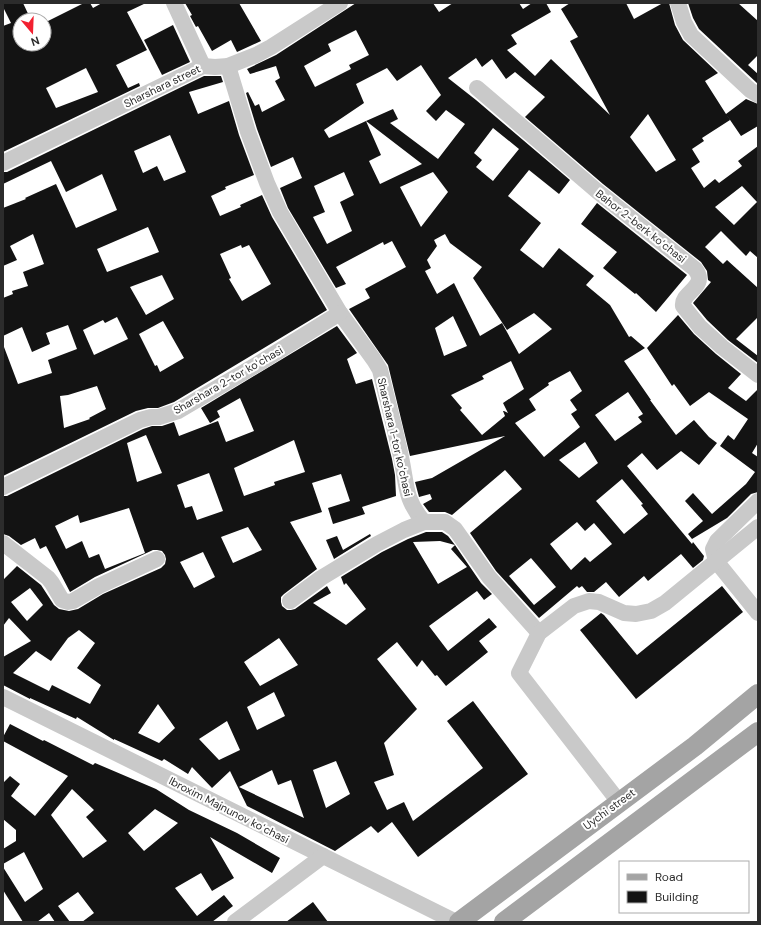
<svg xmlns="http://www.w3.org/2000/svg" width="761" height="925" font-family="'DM Sans',sans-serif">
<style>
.building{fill:#131313;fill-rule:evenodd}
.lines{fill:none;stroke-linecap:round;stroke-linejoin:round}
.minor{stroke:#c9c9c9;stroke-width:16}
.major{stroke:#a4a4a4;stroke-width:20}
.labels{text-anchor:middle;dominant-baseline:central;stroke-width:4;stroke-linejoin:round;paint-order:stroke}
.street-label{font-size:11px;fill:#2c2c2c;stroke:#fff}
</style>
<rect width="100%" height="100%" fill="#fff"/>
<g class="building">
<path d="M3 3H23L31 20H20V44H44V23L84 3H90L93 8 102 3H146L127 12 147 50 116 65 128 88 139 83 140 86 3 152V26L11 23 3 7ZM86 68 98 92 56 108 46 88Z"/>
<polygon points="185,3 239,3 261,41 237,52 231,40 212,51 198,26 196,27 190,16 192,15"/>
<path d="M356 3H433L439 12 453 3H519L523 9 532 3H546L551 12 511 35 517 44 507 50 535 76 551 59 610 115 570 41 578 37 561 9 570 3H626L634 19 663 3H669L675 25 683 40 718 73 705 81 726 114 746 99 758 104V126L741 136 726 114 730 120 702 138 704 141 692 149 700 162 691 168 704 188 715 179 719 183 742 166 738 161 758 146V258L750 251 746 256 721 231 705 247 723 264 727 260 758 288V317L736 339 758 356V363L728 340 707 320 693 303 711 282 708 280 707 271 701 262 603 184 525 117 545 97 515 72 506 79 492 59 482 67 476 58 448 78 476 100 570 180 559 194 529 170 508 196 541 223 520 250 543 268 559 248 594 276 586 285 610 305 629 337 631 336 645 348 624 361 651 400H650L676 435 694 420 709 437 717 443 699 465 681 451 657 470 642 453 627 466 692 544 693 542 704 556 703 560 693 568 681 554 648 581 644 576 619 597 606 582 594 592H587L582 586 579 588 577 586 539 618 496 571 470 533 522 489 505 470 452 515 445 512H429L423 504 432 499 430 494 419 497 415 482 432 478 505 436 410 456 388 365 349 309 370 298 365 289 406 267 392 241 384 245 383 242 336 267 346 284 336 288 288 208 280 188 302 178 293 157 271 167 257 129 246 93 248 92 255 106 259 104 262 112 285 100 275 81 280 78 276 66 250 74 247 69 276 55ZM356 30 369 55 349 65 351 69 315 87 304 66 331 51 328 44ZM421 65 441 95 426 111 436 121 446 110 465 124 438 159 390 123 398 119 393 109 366 121 422 164 380 184 369 161 381 155 366 121 329 138 324 130 364 103 356 84 387 68 397 81ZM648 114 676 160 656 172 630 137ZM493 128 519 149 493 181 476 167 482 160 474 153ZM344 172 354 195 340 202 352 231 327 244 313 217 325 212 314 186ZM433 172 448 192 421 227 400 187ZM742 186 757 202 734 225 715 207ZM445 234 450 243 482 267 473 278 507 330 534 313 552 329 519 354 502 323 480 336 454 283 437 294 425 271 431 268 427 260 437 246 434 240ZM453 316 467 346 444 356 435 328ZM511 361 524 389 503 403 508 413 504 411H503L505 416 482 435 460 410 462 408 451 395 484 379 482 376ZM570 371 582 391 570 400 577 410 571 414 580 427 544 457 515 423 536 410 529 399 549 385 548 383ZM628 392 643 414 638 417 642 422 615 441 595 415ZM585 442 598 463 579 478 559 460ZM622 479 643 504 641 505 648 514 624 534 596 501ZM577 522 585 531 594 523 612 544 590 562 585 557 571 570 550 544ZM531 558 556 587 534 605 509 576Z"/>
<polygon points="688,3 738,3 758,21 758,55 748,65 758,74 758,84 699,29 693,18"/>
<polygon points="173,25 190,62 162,75 144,40"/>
<path d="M204 76H221L223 82 189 92 198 114 229 101 239 135 254 175 225 187 226 189 211 196 220 216 241 207 240 205 262 195 272 217 327 310 174 402 158 408H148L136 411 3 476V347H4L18 384 52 373 48 360 77 349 68 325 46 333 50 344 32 352 22 327 3 336V298L13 294 12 291 28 286 23 272 44 264 33 234 10 246 17 260 3 266V208L26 199 25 198 56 184 76 228 117 210 102 174 66 192 51 161 3 184V172H7ZM170 135 186 172 164 181 157 166 143 173 134 151ZM148 227 159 252 107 272 97 249ZM241 245 242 248 249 245 271 284 242 301 229 279 231 278 220 254ZM162 275 174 299 146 315 130 287ZM117 317 128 339 94 355 83 330 103 320 105 323ZM163 321 184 358 160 372 157 365 155 366 139 334ZM97 386 106 409 89 418 90 419 64 428 60 396 68 395Z"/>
<polygon points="597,203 687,275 656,312 636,293 635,294 603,268 617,252 581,224"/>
<polygon points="678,315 694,334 716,354 741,374 728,388 746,401 758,389 758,443 752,453 758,457 758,492 751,494 727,518 692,539 688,534 703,521 685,501 693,493 712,514 746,484 755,472 720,446 728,435 734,440 748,419 709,392 690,406 674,384 672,386 647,348"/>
<path d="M337 326 357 353 347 359 356 384 372 379 392 459 395 475 396 496 362 507 365 514 333 524 328 508 350 501 341 474 312 483 322 512 290 522 317 569 284 594 281 597V602L282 606 287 610H291L295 609 327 586 331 593 313 603 346 625 366 609 346 583 344 585 341 577 382 552 408 539 426 532H442L448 536 455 545 440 541 413 542 438 584 467 567 451 549 455 545 481 583 492 594 484 600 477 591 429 626 448 651 489 618 497 627 479 641 488 652 446 686 437 675 435 676 422 660 417 667 397 642 377 659 417 709 384 743 394 775 374 782 387 810 404 802 413 821 483 768 447 721 473 701 528 774 418 857 392 822 378 833 371 826 335 851 247 806 230 771 212 788 192 767 188 774 164 759 162 761 114 739V740L77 717 76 719 30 698V699L3 685V657L31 641 9 618 3 626V580L17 566 41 585 54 605 59 609 69 611 78 609 103 594 161 568 165 564 166 559 165 555 162 551 157 550H153L95 577 70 592 46 546 40 549 35 538 21 545 9 536 3 534V496H7L143 429 152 426H162L174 422 179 436 218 421 226 442 254 431 240 398 217 411 220 417 210 423 201 408ZM146 435 162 473 137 482 127 443ZM294 440 305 472 274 482 275 485 244 496 234 468ZM209 473 223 511 197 520 192 506 185 508 177 485ZM129 508 145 553 105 569 99 554 89 558 82 541 66 549 55 526 78 515 80 523ZM248 527 262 550 233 563 221 537ZM203 552 215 577 194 588 180 562ZM30 588 43 605 27 621 11 602ZM79 630 95 643 77 668 101 685 90 704 52 685 49 691 13 673 36 651 51 661 68 638ZM279 638 298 665 260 686 244 662ZM274 692 285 716 257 730 247 707ZM158 704 175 728 159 743 138 733ZM227 721 240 750 219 760 199 739ZM336 761 350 794 326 808 313 770ZM272 770 278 785 291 780 304 818 239 787Z"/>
<polygon points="370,534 371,536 334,559 326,540 337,536 343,550"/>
<polygon points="722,586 743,612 636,699 580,630 601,613 604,615 637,655"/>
<path d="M10 724 43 741 44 740 93 765 95 763 156 789 189 810 237 833 280 858 272 873 210 837 234 878 212 891 201 873 175 888 197 916 224 895 233 906 212 922H82L94 913 78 892 58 906 70 922H55L49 913 37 922H23L3 890V867L25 902 43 889 24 852 3 864V849L16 841V830L3 819V783L10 776 20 784 11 796 35 816 68 776 3 741V737ZM72 789 94 810 86 817 107 841 83 858 51 815ZM155 809 178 823 144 851 128 833Z"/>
<polygon points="313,902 328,922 286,922"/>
</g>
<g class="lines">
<g class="minor">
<polyline points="174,3 203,66"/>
<polyline points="678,3 684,22 691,35 750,90 758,95"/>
<path d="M228 66 248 132 267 183 280 212 340 313 374 360 380 370C387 399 395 428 401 457 407 484 404 499 424 522"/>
<path d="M477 88 597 191 695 269C709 287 681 292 683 306L700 327 722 347 758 375"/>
<polyline points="3,163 203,66 215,67 228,66 256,55 271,47 340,3"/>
<polyline points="3,487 140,420 151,417 159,417 178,411 261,362 340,313"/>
<polyline points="758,501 717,541 713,549 716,561 758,613"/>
<polyline points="3,543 48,578 52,583 62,600 68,602 73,601 99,586 157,559"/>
<polyline points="290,601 321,578 377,544 404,530 424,522 445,522 455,529 489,577 539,633"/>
<polyline points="3,697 456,922"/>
<polyline points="619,802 519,673 539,633 574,606 589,601 599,602 624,613 636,614 651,611 665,603 758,527"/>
<polyline points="235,922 323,856"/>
</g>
<g class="major">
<polyline points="459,922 695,746 758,694"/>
<polyline points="504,922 758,732"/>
</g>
</g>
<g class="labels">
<g class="street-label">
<text transform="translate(162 86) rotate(-26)">Sharshara street</text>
<text transform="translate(641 226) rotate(38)">Bahor 2-berk koʻchasi</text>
<text transform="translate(228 380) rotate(-30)">Sharshara 2-tor koʻchasi</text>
<text transform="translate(395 437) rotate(77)">Sharshara 1-tor koʻchasi</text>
<text transform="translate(609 809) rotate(-36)">Uychi street</text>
<text transform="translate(229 810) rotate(27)">Ibroxim Majnunov koʻchasi</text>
</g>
</g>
<rect width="761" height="925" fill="none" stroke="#2c2c2c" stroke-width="8"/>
<rect x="619" y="861" width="130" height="52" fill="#ffffff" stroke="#ababab"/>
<rect x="627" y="874" width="20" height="6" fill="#a4a4a4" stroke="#ababab"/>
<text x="655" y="881" font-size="12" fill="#2c2c2c">Road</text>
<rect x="627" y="891" width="20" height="12" fill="#131313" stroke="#ababab"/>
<text x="655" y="901" font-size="12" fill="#2c2c2c">Building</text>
<g transform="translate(32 32) rotate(161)"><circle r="19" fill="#ffffff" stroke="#ababab"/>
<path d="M0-3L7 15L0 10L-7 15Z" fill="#f22030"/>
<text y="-6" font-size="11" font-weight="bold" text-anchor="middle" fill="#2c2c2c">N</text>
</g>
</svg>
